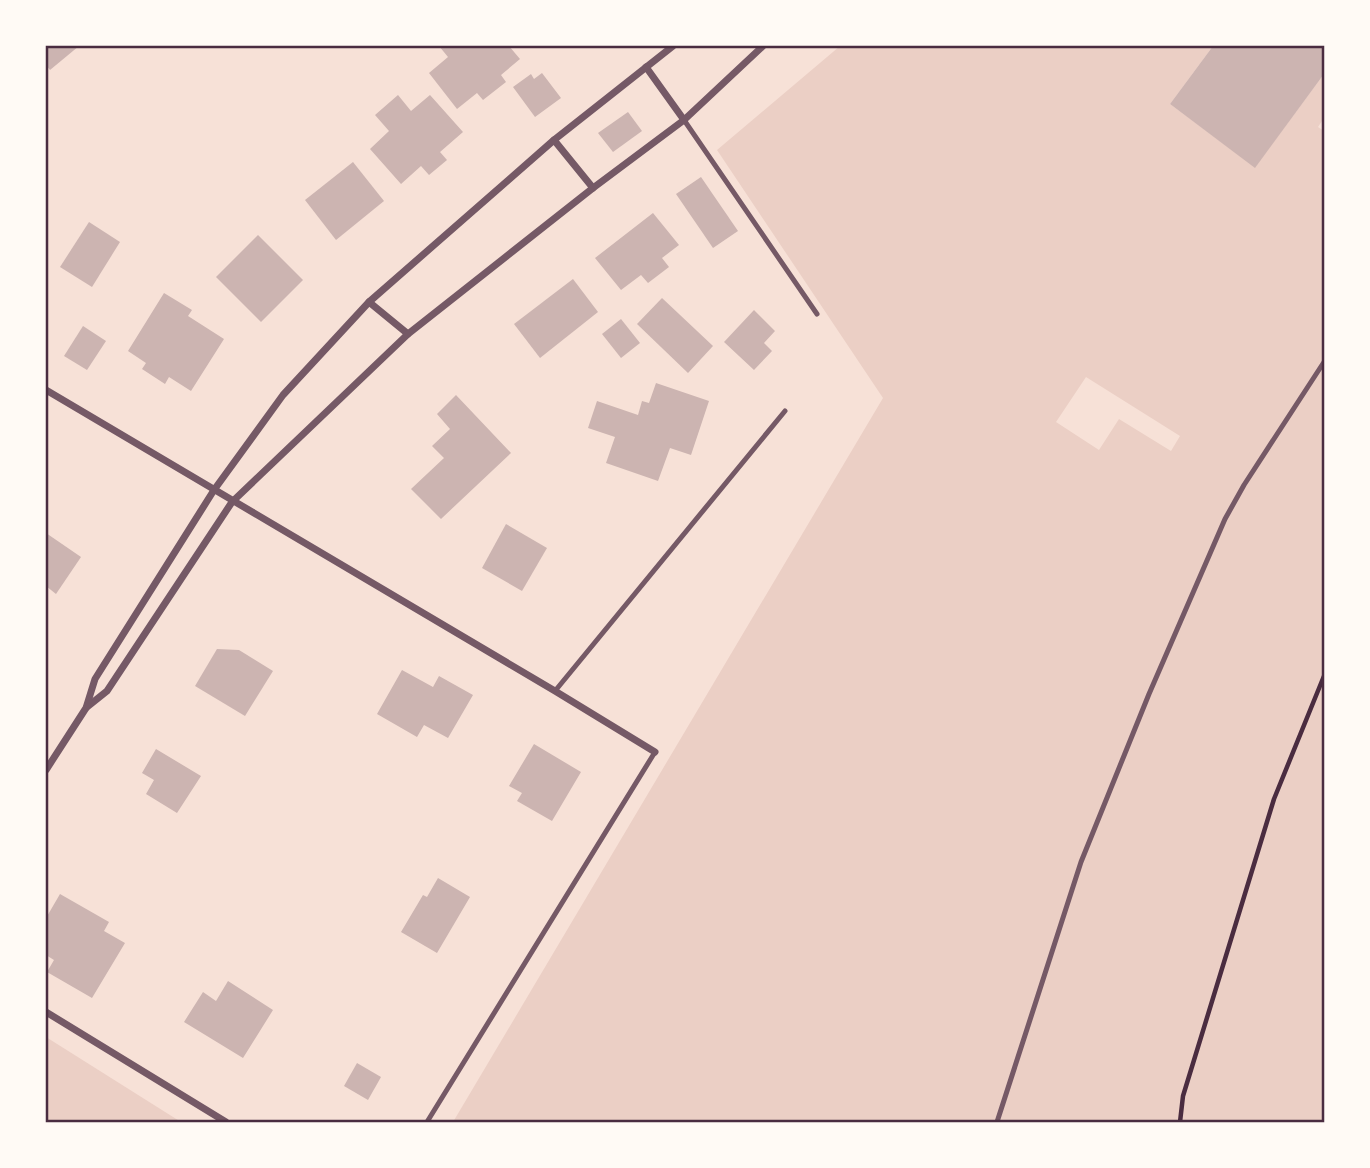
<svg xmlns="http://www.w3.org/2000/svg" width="1370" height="1168" font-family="Ubuntu,sans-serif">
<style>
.green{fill:#ebcfc5;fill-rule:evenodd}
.building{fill:#ccb4b1}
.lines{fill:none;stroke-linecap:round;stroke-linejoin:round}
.path{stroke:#4a2c40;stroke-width:4.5}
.service{stroke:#755966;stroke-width:5}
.minor{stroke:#755966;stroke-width:7}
.neatline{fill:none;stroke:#4a2c40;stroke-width:2.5}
</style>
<rect width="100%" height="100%" fill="#f7e1d7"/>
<g class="green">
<path d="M840 46H1213L1170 104 1255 167 1324 74V118L1318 127 1324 131V1122H453L883 398 717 150ZM1086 377 1180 436 1171 451 1119 419 1099 450 1056 422Z"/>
<polygon points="46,1037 181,1122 46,1122"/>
</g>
<g class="building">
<polygon points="46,46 79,46 50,70 46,65"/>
<polygon points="439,46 509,46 520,59 501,75 506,82 483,100 477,93 457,109 429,73 448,57"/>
<polygon points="1213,46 1324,46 1324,74 1255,168 1170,104"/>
<polygon points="542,73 561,98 535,117 513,87 531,74 534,79"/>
<polygon points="398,95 411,111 430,95 463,132 440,152 447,160 429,175 421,166 401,184 370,149 389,131 375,115"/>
<polygon points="628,112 642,131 613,152 598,133"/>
<polygon points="353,162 384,201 336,240 305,200"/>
<polygon points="701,177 738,231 713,248 676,194"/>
<polygon points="653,213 679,245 662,258 669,267 648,283 641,275 621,290 595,258"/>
<polygon points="89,222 120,242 92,287 60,267"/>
<polygon points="258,235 303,280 261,322 216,277"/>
<polygon points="573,279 598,312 540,358 514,324"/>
<polygon points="164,293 192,310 188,316 224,339 191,391 169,377 165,384 142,369 146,363 128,351"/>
<polygon points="662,298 713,346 688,373 637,324"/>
<polygon points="754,310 775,331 764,343 772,351 754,370 724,342"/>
<polygon points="621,319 640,343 621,358 602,334"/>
<polygon points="83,326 106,341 87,370 64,356"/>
<polygon points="656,383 709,401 691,455 670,448 658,481 606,463 615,437 588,428 597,401 638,415 642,401 649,403"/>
<polygon points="456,395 511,453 441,519 411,489 444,458 432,446 450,429 437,414"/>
<polygon points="506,524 547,548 522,591 482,568"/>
<polygon points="46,533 81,557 56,594 46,586"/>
<polygon points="217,649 239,650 273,671 245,716 195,686"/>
<polygon points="402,670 433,687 439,676 473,695 448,738 424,725 417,737 377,714"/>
<polygon points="534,744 581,772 552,821 517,801 522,793 509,786"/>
<polygon points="156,749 201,776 177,813 146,794 154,780 142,773"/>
<polygon points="438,878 470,897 437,953 401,932 423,895 427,897"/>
<polygon points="60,894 109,922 104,931 125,943 92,998 47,972 54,960 46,955 46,918"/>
<polygon points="228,981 273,1010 243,1058 184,1022 203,992 216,1001"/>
<polygon points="357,1063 381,1077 368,1100 344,1086"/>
</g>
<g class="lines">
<polyline class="path" points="1180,1122 1183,1096 1274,799 1324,676"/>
<g class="service">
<polyline points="684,120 817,314"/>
<polyline points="555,691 785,411"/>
<polyline points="427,1122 655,752"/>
<polyline points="997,1122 1081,862 1149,694 1225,519 1244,485 1324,362"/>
</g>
<g class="minor">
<polyline points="646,67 684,120"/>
<polyline points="554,140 593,188"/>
<polyline points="369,302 408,334"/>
<polyline points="46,390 555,691 655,752"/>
<polyline points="87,707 107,691 232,502 408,334 593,188 684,120 763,46"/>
<polyline points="46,770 86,708 95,679 214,490 283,395 369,302 554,140 673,46"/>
<polyline points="46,1012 226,1122"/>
</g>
</g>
<rect width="1370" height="1168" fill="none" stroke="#fffaf5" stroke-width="94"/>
<rect x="47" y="47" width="1276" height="1074" class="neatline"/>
</svg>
